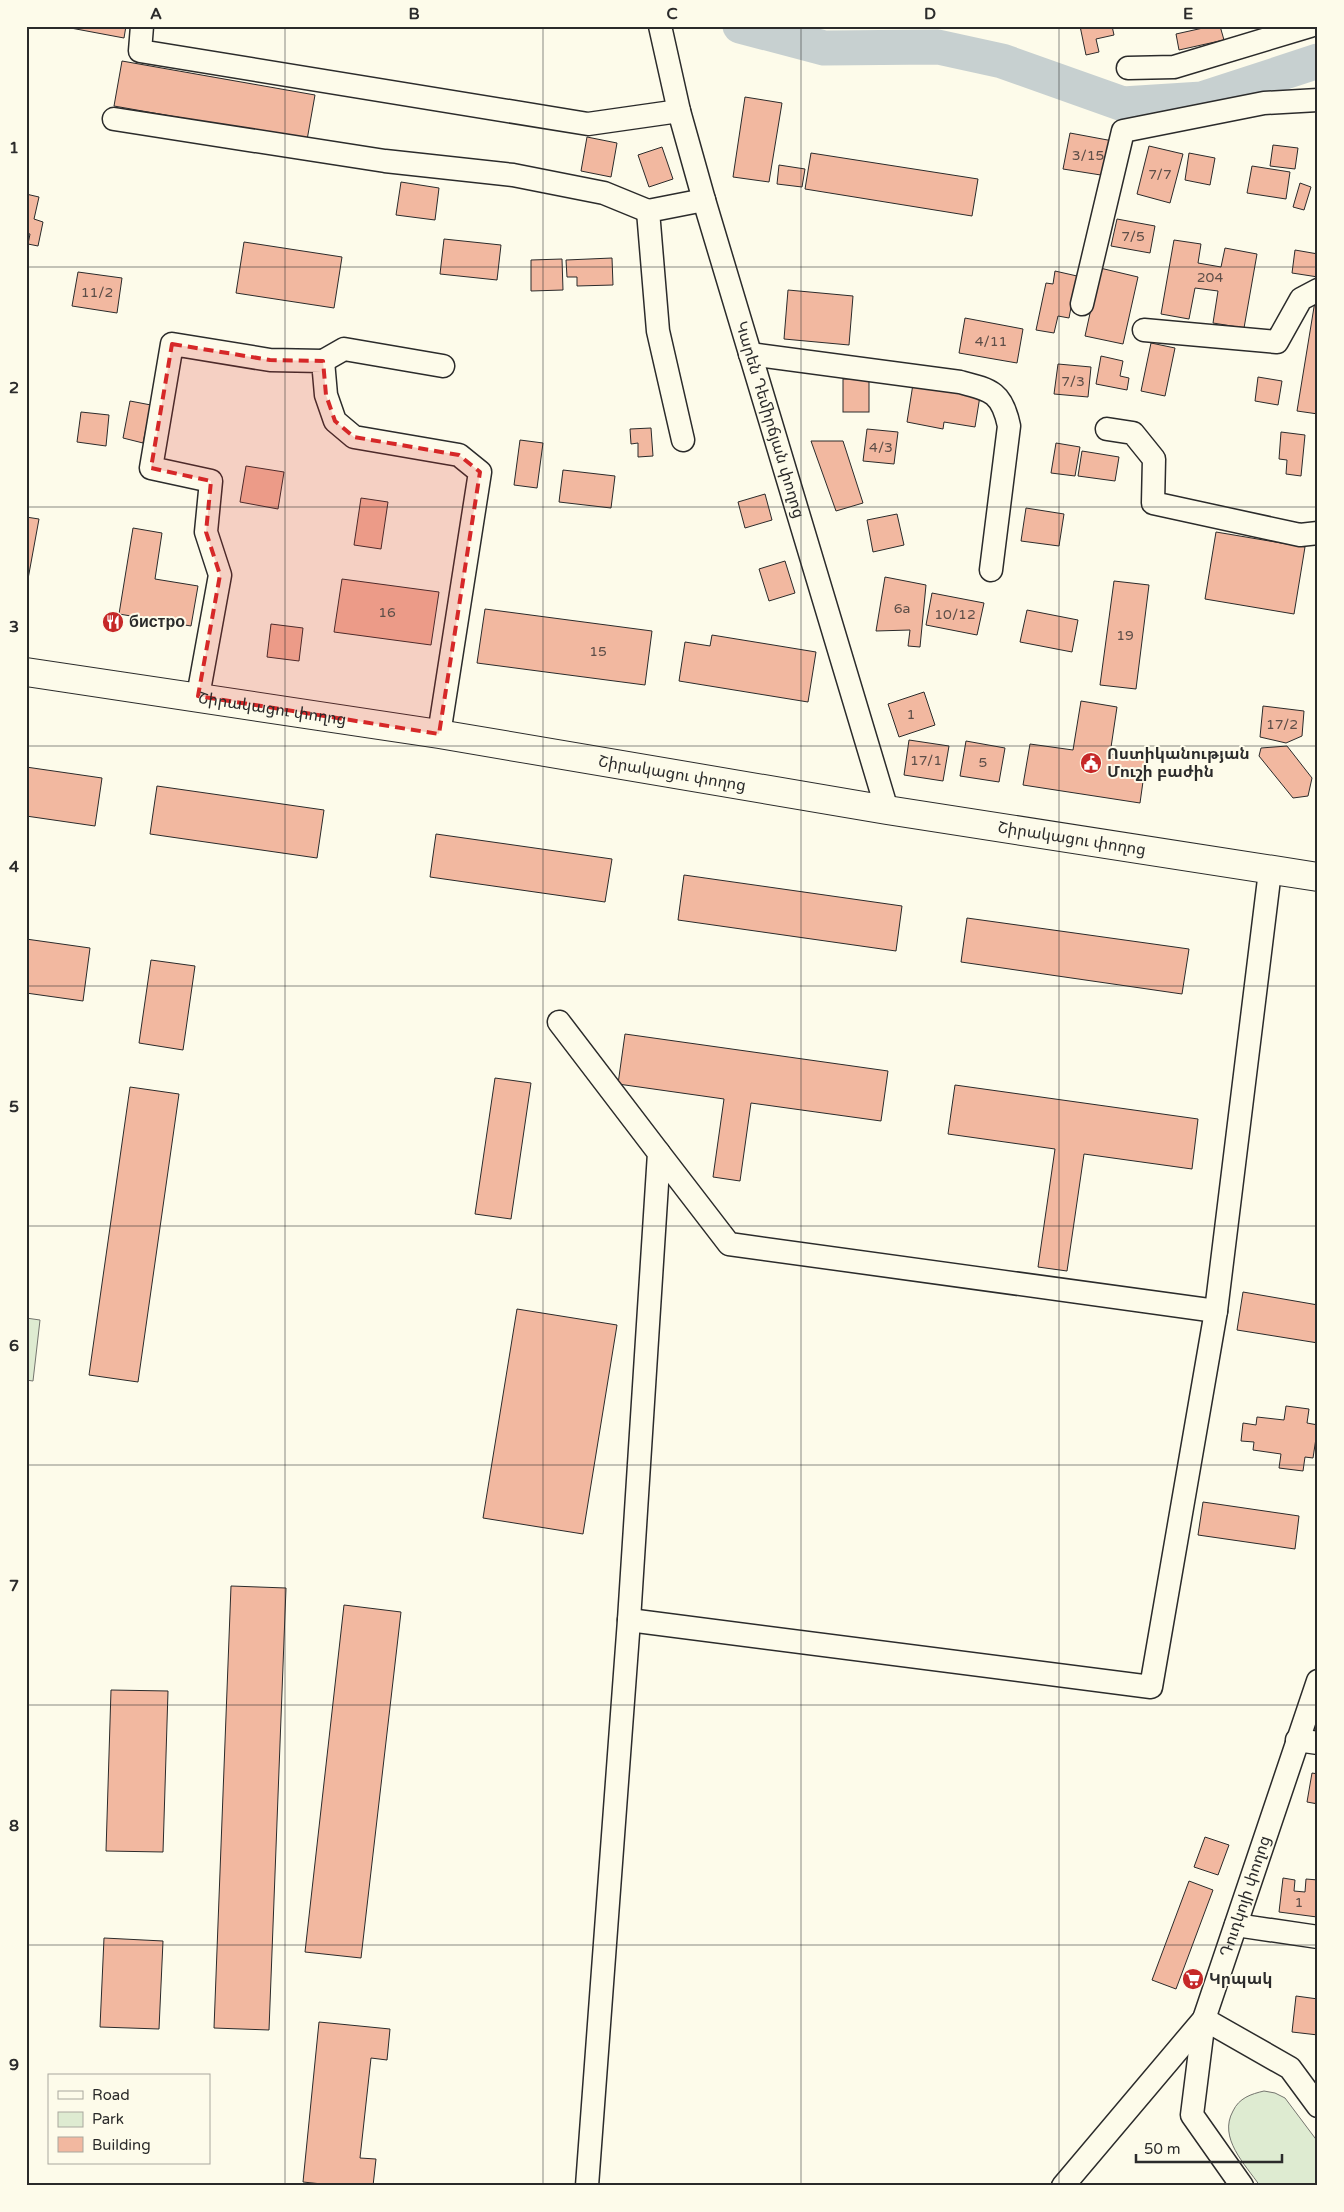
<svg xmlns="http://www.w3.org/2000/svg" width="1344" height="2212" font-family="'Varela Round','Noto Sans Armenian',sans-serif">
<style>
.green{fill:#deebd1;stroke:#74746e}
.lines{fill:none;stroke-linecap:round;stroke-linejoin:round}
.river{stroke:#c7d0d0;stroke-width:35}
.building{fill:#f2b8a0;stroke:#2b2b2b}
.minor-casing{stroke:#2b2b2b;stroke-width:25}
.major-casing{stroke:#2b2b2b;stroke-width:30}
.minor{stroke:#fdfbea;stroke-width:22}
.major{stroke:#fdfbea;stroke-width:28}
.marked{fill:#d62828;fill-opacity:0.2;stroke:#d62828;stroke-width:4;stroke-dasharray:10 6;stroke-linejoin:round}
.grid{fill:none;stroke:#2b2b2b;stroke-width:1;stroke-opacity:0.55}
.labels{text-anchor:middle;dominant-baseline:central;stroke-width:4;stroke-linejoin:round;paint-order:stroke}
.number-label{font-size:14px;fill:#5d4e48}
.street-label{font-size:16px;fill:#2b2b2b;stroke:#fdfbea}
.poi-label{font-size:16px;font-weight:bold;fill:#2b2b2b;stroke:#fdfbea;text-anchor:start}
.neatline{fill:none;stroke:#2b2b2b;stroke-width:2}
.grid-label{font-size:16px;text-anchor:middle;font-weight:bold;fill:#2b2b2b}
</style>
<rect width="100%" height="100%" fill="#fdfbea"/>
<g class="green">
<polygon points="26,1318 40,1320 33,1381 26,1380"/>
<path d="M1264 2091 1275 2093 1285 2098 1318 2142V2186H1260C1245 2164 1218 2138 1233 2111 1239 2098 1251 2094 1264 2091Z"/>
</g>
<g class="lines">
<polyline class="river" points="740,26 824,48 938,47 1002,61 1123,104 1202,99 1318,61"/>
</g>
<g class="building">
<polygon points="60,26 126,26 124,38"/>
<polygon points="1080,26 1112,26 1114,35 1096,39 1099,52 1086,55"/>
<polygon points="1212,26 1220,26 1224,40 1179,50 1176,34"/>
<polygon points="122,61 315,95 307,140 114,106"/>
<polygon points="745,97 782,103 769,182 733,177"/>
<polygon points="1070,133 1113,141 1107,176 1063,169"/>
<polygon points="587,137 617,143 611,177 581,171"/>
<polygon points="1273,145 1298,148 1295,169 1270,166"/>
<polygon points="1149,146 1183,154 1170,203 1137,194"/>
<polygon points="662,147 673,179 649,187 638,155"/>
<polygon points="811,153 978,179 972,216 805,189"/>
<polygon points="1189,153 1215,158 1210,185 1185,180"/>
<polygon points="779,165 805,169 802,187 777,184"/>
<polygon points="1252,166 1290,172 1286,199 1247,193"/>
<polygon points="401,182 439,188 435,220 396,215"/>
<polygon points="1300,183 1311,187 1304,210 1293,207"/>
<polygon points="26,194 39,197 34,219 43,222 38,246 28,244 30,234 26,233"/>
<polygon points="1117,219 1155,226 1150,253 1111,246"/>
<polygon points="444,239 501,245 497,280 440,274"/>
<polygon points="1174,240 1201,244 1198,263 1221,267 1225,248 1257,254 1244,328 1213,323 1218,291 1195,288 1189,319 1161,314"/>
<polygon points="244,242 342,257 334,308 236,293"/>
<polygon points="1295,250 1318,254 1318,277 1292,273"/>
<polygon points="612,258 613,285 577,286 577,277 567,277 566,260"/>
<polygon points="562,259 563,290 531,291 531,260"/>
<polygon points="1100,268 1138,277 1123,344 1085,336"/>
<polygon points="1055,271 1077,276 1069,318 1058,316 1054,333 1036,330 1046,283 1053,284"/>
<polygon points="78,272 122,278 117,313 72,306"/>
<polygon points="788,290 853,296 849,345 784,339"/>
<polygon points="1315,301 1318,302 1318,414 1297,411"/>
<polygon points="965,318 1023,329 1017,363 959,353"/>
<polygon points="1151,343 1175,348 1165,396 1141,391"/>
<polygon points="1101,356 1123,361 1120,376 1129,378 1127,390 1096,384"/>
<polygon points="1058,364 1091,367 1088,397 1054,394"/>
<polygon points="1258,377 1282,381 1278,405 1255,401"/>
<rect x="843" y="379" width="26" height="33"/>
<polygon points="913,384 980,396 975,427 944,422 943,429 907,422"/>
<polygon points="130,401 151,405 143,443 123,438"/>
<polygon points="81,412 109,415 106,446 77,442"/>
<polygon points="651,428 653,456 638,457 638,443 631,444 630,429"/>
<polygon points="867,429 898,432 894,464 863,461"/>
<polygon points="1281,432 1305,435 1301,476 1286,474 1287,460 1279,459"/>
<polygon points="520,440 543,443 537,488 514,485"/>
<polygon points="811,441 843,441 863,503 836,511"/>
<polygon points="1056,443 1080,447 1075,476 1051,473"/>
<polygon points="1082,451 1119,457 1115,481 1078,476"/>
<polygon points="246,466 284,472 278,509 240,502"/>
<polygon points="563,470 615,476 611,508 559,502"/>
<polygon points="765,494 772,520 745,528 738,502"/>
<polygon points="361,498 388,502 381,549 354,545"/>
<polygon points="1026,508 1064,514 1059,546 1021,541"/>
<polygon points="897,514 904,545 873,552 867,520"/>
<polygon points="26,517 39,519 28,579 26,579"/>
<polygon points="133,528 162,533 155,579 198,586 191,626 119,614"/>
<polygon points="1216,532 1305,547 1294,614 1205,599"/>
<polygon points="785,561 795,593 769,601 759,569"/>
<polygon points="885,577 926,585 920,647 908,646 910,630 876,631"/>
<polygon points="342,579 439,592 431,645 334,632"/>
<polygon points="1114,581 1149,585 1136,689 1100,685"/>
<polygon points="932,593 984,603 977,635 926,625"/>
<polygon points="485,609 652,631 645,685 477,663"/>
<polygon points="1027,610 1078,620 1072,652 1020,642"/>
<polygon points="110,616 118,617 116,629 108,627"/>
<polygon points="271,624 303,628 299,661 267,657"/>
<polygon points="712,635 816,652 808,702 679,681 685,642 710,646"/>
<polygon points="924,692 935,725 899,737 888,704"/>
<polygon points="1081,701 1117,707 1110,754 1146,760 1140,803 1023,785 1030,744 1073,750"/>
<polygon points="1263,706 1304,711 1302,736 1286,743 1260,737"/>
<polygon points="909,740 949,746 943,781 904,775"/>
<polygon points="966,741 1005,748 999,782 960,776"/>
<polygon points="1287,746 1312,778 1308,796 1293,798 1259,756 1261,748"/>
<polygon points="26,767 102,778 95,826 26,816"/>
<polygon points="157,786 324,810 317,858 150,834"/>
<polygon points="436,834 612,859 605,902 430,877"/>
<polygon points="684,875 902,906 896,951 678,920"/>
<polygon points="967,918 1189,949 1182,994 961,962"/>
<polygon points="26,939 90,948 83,1001 26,993"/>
<polygon points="151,960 195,966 183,1050 139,1043"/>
<polygon points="625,1034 888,1071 881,1121 751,1103 740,1181 713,1177 724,1099 618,1084"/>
<polygon points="495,1078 531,1083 511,1219 475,1214"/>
<polygon points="955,1085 1198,1119 1192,1169 1084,1154 1067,1271 1038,1267 1055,1149 948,1134"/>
<polygon points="130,1087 179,1094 138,1382 89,1375"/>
<polygon points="1243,1292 1318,1305 1318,1343 1237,1330"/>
<polygon points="517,1309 617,1325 583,1534 483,1518"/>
<polygon points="1286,1406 1309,1409 1307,1423 1318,1425 1313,1458 1305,1457 1303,1471 1279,1468 1281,1454 1253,1450 1254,1442 1241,1441 1243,1423 1256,1425 1257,1417 1284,1420"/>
<polygon points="1203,1502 1299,1516 1295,1549 1198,1535"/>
<polygon points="231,1586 286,1588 269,2030 214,2028"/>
<polygon points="344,1605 401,1612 361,1958 305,1952"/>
<polygon points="111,1690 168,1691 163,1852 106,1851"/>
<polygon points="1312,1773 1318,1774 1318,1804 1307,1802"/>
<polygon points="1205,1837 1229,1845 1218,1875 1194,1867"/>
<polygon points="1283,1878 1295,1880 1294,1891 1305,1892 1306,1879 1318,1880 1317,1917 1279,1912"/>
<polygon points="1189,1881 1213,1890 1176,1989 1152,1980"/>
<polygon points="104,1938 163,1941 159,2029 100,2027"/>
<polygon points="1296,1996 1318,1999 1318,2035 1292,2032"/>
<polygon points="319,2022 390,2029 387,2060 371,2058 360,2158 376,2159 373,2186 341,2186 303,2182"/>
</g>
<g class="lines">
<g class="minor-casing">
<g id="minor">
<polyline points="142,26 140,51 588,124 679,111"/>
<path id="s1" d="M660 26 679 111 704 200 887 810"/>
<polyline points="1128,68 1174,67 1310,26"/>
<polyline points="114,119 385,161 513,175 604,193 648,211"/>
<polyline points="1082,304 1123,131 1264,103 1318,100"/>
<polyline points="1144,330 1277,342 1301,299 1318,290"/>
<path d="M750 354 960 382C991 390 1002 392 1009 426L991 570"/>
<polyline points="323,361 344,349 443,366"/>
<polyline points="1107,429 1133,433 1154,459 1153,503 1300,535 1318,533"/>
<polyline points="683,440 658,331 648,211 704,200"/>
<polyline points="198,696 220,575 206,532 211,481 151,468 172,344 270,360 323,361 326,395 335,421 354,437 459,455 480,472 439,734"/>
<polyline points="559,1022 659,1153 629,1620 587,2186"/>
<polyline points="659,1153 729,1244 1216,1311"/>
<polyline points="629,1620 1151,1687 1216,1311 1270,871"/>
<polyline points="1297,1740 1318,1743"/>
<polyline points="1236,1925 1318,1937"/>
<polyline points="1204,2019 1192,2115 1242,2186"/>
<polyline points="1204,2019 1290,2068 1318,2106"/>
<path id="s2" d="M1063 2186 1204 2019 1318 1681"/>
</g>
</g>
<g class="major-casing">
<g id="major">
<path id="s3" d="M26 672 439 734 887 810 1318 877"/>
</g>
</g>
<use href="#minor" class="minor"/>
<use href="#major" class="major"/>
</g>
<path class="marked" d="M172 344 270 360 323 361 326 395 335 421 354 437 459 455 480 472 439 734 198 696 220 575 206 532 211 481 151 468Z"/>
<path class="grid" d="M285 26V2186M543 26V2186M801 26V2186M1059 26V2186M26 267H1318M26 507H1318M26 746H1318M26 986H1318M26 1226H1318M26 1465H1318M26 1705H1318M26 1945H1318"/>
<defs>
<g id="restaurant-disc" transform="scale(1.125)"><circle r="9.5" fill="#c62828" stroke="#fdfbea"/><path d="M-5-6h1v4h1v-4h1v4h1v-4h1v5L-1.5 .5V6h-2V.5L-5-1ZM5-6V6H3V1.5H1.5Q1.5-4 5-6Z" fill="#fff"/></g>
<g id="civic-disc" transform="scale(1.125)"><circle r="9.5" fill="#c62828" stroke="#fdfbea"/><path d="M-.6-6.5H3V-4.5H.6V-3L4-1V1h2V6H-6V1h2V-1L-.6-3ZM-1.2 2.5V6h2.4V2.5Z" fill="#fff"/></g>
<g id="supermarket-disc" transform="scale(1.125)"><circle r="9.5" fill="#c62828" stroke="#fdfbea"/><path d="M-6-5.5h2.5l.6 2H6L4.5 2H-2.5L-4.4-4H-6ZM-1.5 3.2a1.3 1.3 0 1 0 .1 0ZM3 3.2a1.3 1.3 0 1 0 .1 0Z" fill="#fff"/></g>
</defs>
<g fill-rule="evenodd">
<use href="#restaurant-disc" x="113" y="622"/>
<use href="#civic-disc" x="1091" y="763"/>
<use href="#supermarket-disc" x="1193" y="1979"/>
</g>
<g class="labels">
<g class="number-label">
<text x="1088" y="155">3/15</text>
<text x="1160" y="174">7/7</text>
<text x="1133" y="236">7/5</text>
<text x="1210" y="277">204</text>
<text x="97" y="292">11/2</text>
<text x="991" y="341">4/11</text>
<text x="1073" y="381">7/3</text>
<text x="881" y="447">4/3</text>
<text x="902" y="608">6a</text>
<text x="387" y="612">16</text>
<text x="955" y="614">10/12</text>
<text x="1125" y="635">19</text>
<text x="598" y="651">15</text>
<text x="911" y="714">1</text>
<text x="1282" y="724">17/2</text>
<text x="926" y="760">17/1</text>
<text x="983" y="762">5</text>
<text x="1299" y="1902">1</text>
</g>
<g class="street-label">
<text stroke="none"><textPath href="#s1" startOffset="409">Կարեն Դեմիրճյան փողոց</textPath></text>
<text stroke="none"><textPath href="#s3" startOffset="249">Շիրակացու փողոց</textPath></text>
<text stroke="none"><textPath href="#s3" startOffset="654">Շիրակացու փողոց</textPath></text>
<text stroke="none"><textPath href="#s3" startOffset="1059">Շիրակացու փողոց</textPath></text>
<text stroke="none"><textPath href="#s2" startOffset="348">Դուդկոյի փողոց</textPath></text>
</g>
<g class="poi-label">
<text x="129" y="622">бистро</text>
<text x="1107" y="754">Ոստիկանության<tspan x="1107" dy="18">Մուշի բաժին</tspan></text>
<text x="1209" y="1979">Կրպակ</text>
</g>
</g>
<rect width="1344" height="2212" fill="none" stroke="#fdfbea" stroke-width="55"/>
<rect x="48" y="2074" width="162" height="90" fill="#fdfbea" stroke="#a9a89e"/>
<rect x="58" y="2091" width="25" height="8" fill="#fdfbea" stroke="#a9a89e"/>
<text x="92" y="2100" font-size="15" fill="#2b2b2b">Road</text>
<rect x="58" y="2112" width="25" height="15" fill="#deebd1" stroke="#a9a89e"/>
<text x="92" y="2124" font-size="15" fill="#2b2b2b">Park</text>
<rect x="58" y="2137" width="25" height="15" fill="#f2b8a0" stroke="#a9a89e"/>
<text x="92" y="2150" font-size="15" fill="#2b2b2b">Building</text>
<path d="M1136 2154v8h146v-8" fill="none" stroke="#2b2b2b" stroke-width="2.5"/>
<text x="1144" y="2154" font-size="15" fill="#2b2b2b" stroke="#fdfbea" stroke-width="4" paint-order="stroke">50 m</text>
<rect x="28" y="28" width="1288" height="2156" class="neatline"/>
<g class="grid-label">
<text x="156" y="19">A</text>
<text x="414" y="19">B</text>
<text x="672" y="19">C</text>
<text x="930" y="19">D</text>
<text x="1188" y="19">E</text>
<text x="14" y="153">1</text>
<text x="14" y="393">2</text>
<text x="14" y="632">3</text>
<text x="14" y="872">4</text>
<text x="14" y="1112">5</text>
<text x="14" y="1351">6</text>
<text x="14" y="1591">7</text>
<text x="14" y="1831">8</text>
<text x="14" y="2070">9</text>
</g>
</svg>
